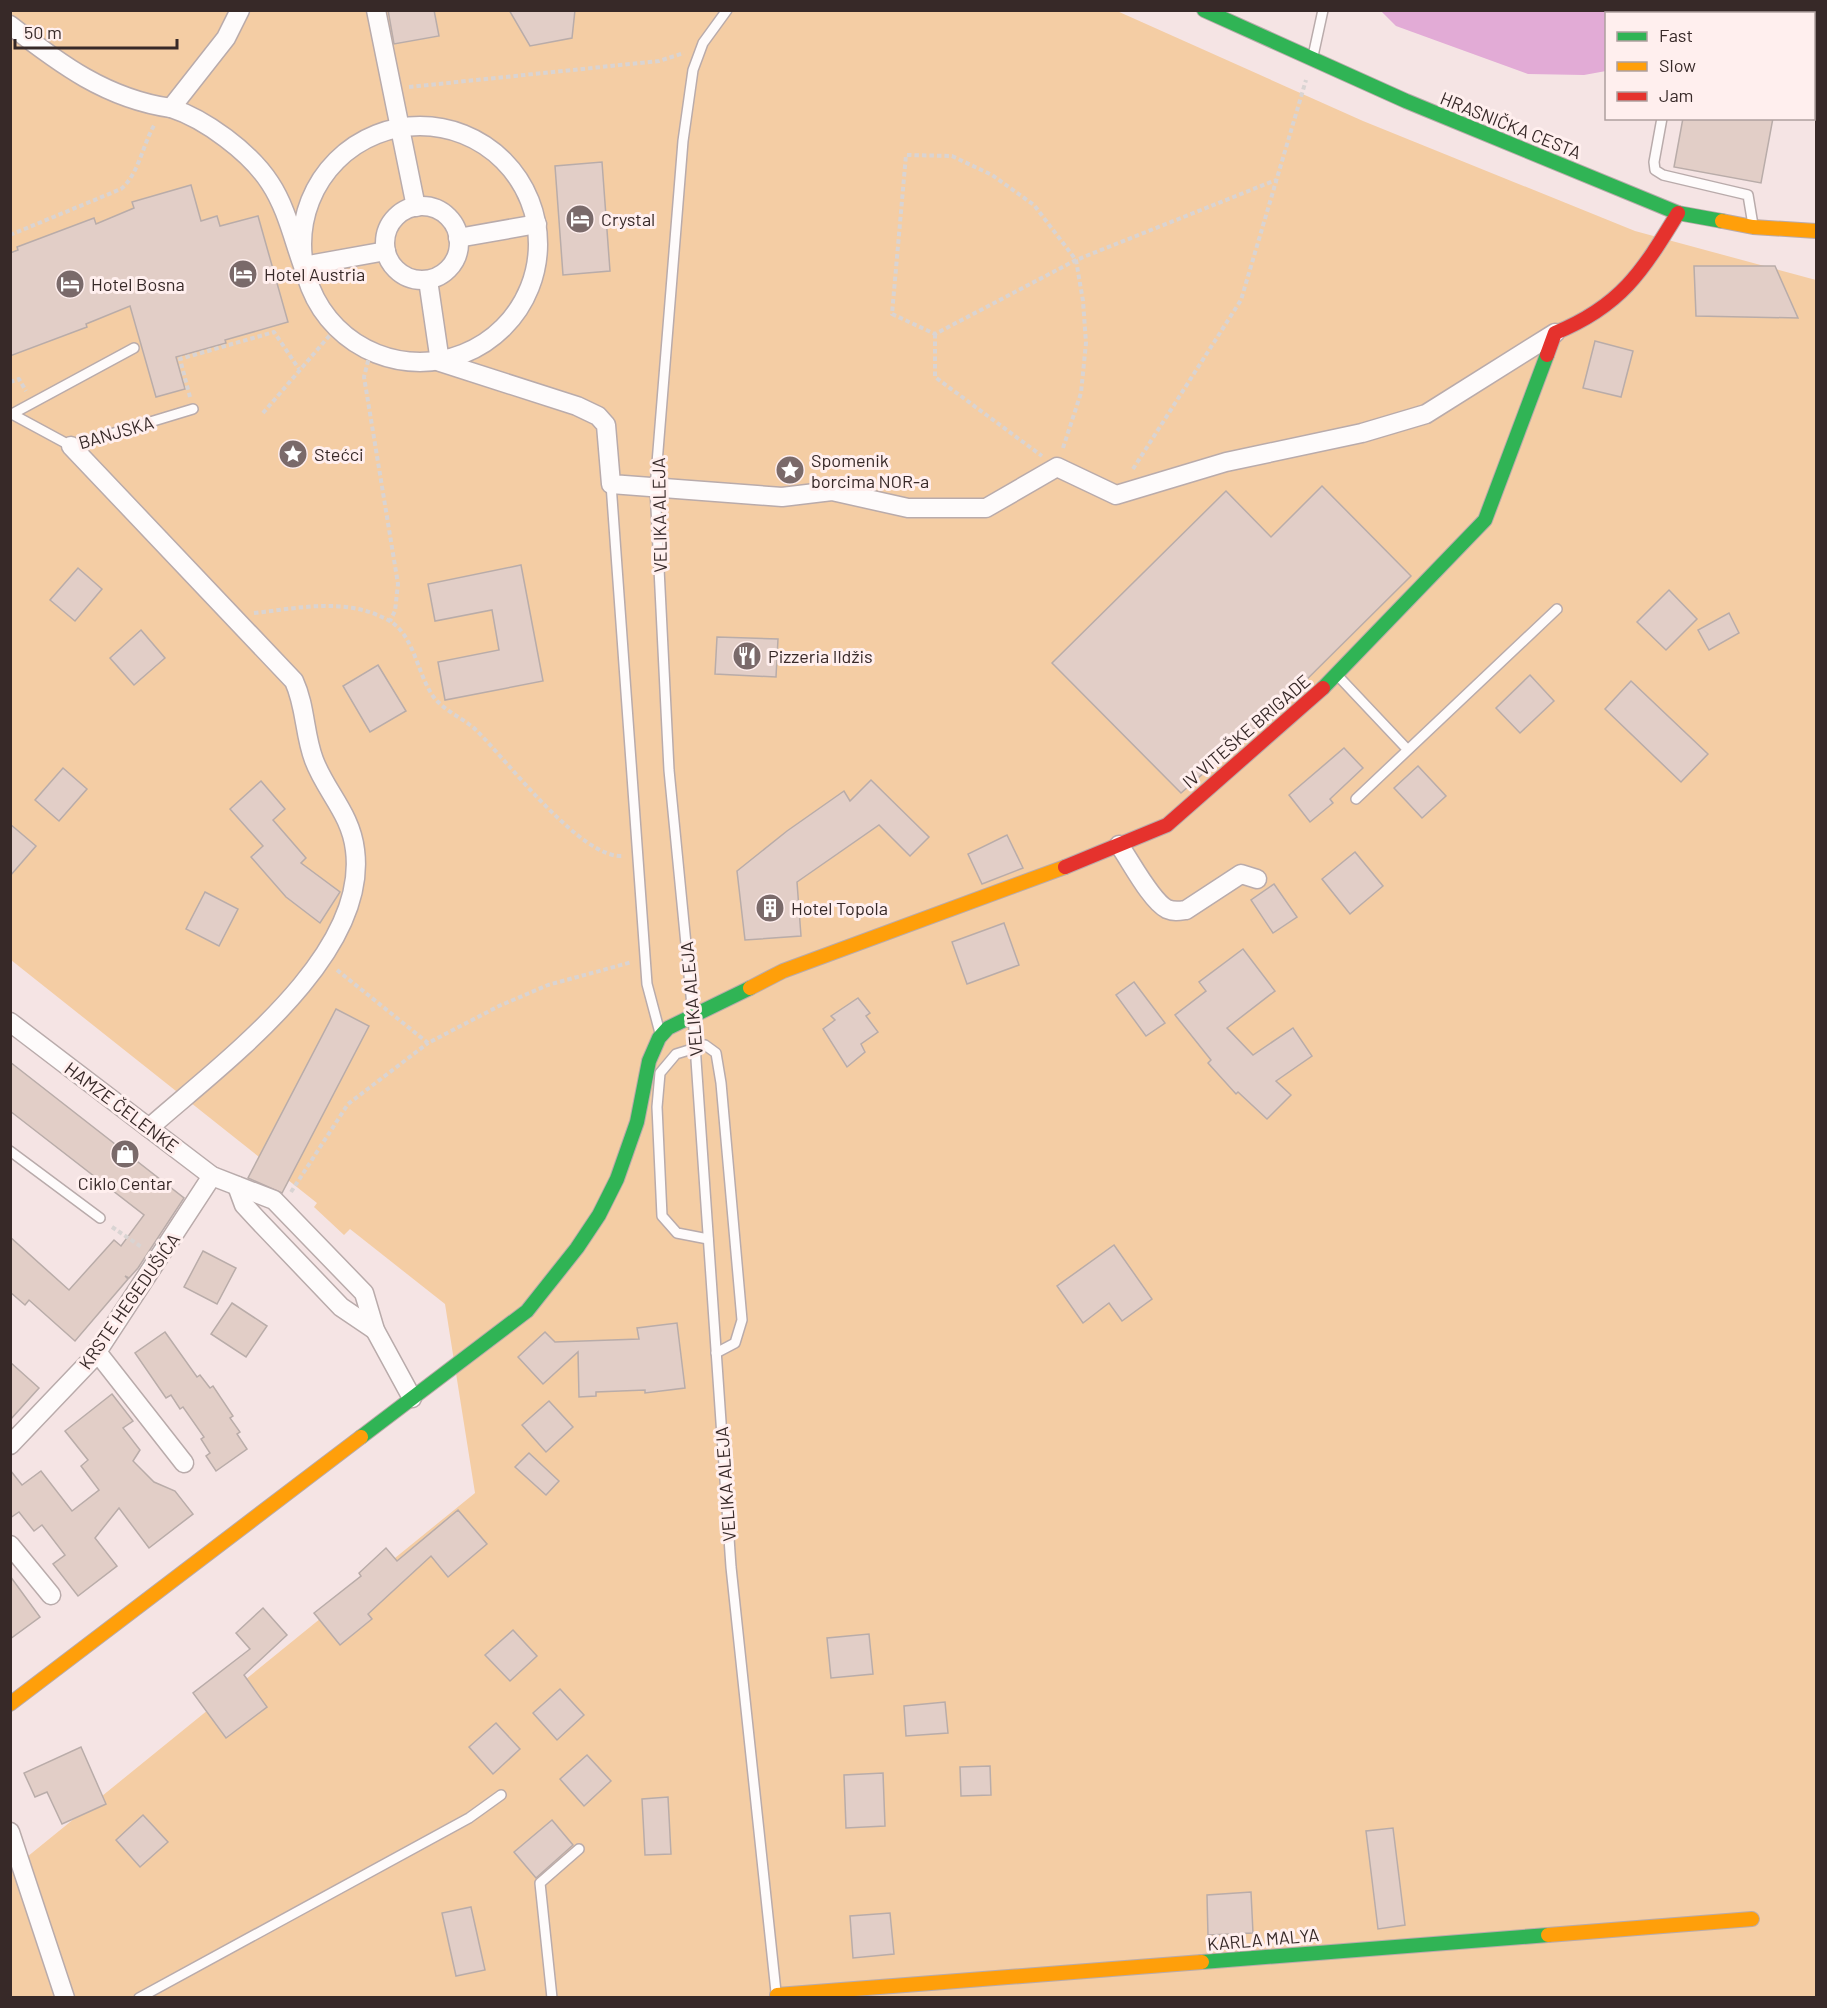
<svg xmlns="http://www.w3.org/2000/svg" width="1827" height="2008" font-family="Barlow,sans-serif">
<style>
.green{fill:#f4cda4}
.water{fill:#e2abd6}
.building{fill:#e2cec7;stroke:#b9aca9;stroke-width:1.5}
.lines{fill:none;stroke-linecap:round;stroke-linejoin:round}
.lane-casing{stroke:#b9abab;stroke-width:12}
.street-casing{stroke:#b9abab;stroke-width:21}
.fast-casing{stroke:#b9abab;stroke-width:16}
.slow-casing{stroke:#b9abab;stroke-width:16}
.jam-casing{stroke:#b9abab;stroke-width:16}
.path{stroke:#d9d4d3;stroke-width:4;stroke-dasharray:4.5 3;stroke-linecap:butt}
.lane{stroke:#fefbfb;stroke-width:9}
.street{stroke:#fefbfb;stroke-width:18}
.fast{stroke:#30b455;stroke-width:14}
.slow{stroke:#ff9f0a;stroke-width:14}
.jam{stroke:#e5322d;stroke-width:14}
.labels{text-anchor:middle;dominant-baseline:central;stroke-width:6;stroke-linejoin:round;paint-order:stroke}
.street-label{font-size:18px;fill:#372928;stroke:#ffefee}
.poi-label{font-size:18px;fill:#372928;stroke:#ffefee;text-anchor:start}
</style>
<rect width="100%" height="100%" fill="#f5e4e4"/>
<polygon class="green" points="11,11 1117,11 1363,121 1635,231 1816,280 1816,1997 11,1998 11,1870 475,1493 445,1304 350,1229 344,1235 314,1207 317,1203 11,960"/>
<polygon class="water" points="1781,10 1782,13 1606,14 1606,71 1584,75 1528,74 1396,26 1381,11"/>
<g class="building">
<polygon points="388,10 434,10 439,36 394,44"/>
<polygon points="509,10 575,10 572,38 530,46"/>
<polygon points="1683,118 1773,118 1761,183 1674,167"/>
<polygon points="602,162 610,271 563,275 555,166"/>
<polygon points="191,185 201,221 217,216 220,226 258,216 288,322 225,340 226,343 176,357 185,389 156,397 130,306 86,324 87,327 10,356 10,253 18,250 17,247 94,218 96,224 134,208 132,202"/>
<polygon points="1694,266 1775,266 1798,318 1696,316"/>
<polygon points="1595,341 1633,351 1621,397 1583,388"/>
<polygon points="1322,486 1411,576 1280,706 1181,793 1052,663 1226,491 1271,537"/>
<polygon points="521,565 543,681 445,700 438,662 499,650 492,610 435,621 428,584"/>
<polygon points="78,568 102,589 75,621 50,600"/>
<polygon points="1669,590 1697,619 1666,650 1637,622"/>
<polygon points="1729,613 1739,633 1709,650 1698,630"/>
<polygon points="141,630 165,658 134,685 110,658"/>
<polygon points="717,637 778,639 776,677 715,674"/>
<polygon points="378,665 406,711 370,732 343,686"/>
<polygon points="1530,675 1554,701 1520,733 1496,708"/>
<polygon points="1631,681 1708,754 1681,782 1605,709"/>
<polygon points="1344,748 1363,768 1330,799 1333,803 1310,822 1289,795"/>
<polygon points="1418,766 1446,796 1422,818 1394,788"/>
<polygon points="63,768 87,789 59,821 35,800"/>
<polygon points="871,780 929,837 910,856 879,825 797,882 801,936 745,940 737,871 787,831 844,791 850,801"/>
<polygon points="261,781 285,809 273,820 306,858 301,863 340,892 320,923 286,897 251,857 263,846 230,809"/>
<polygon points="10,824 36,846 10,876"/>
<polygon points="1007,835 1023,868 982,884 968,854"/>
<polygon points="1355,852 1383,886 1350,914 1322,879"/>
<polygon points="1274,884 1297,917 1273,933 1251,900"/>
<polygon points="205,892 238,909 219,946 186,929"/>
<polygon points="1004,923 1019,965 967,984 952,942"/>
<polygon points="1243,949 1275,991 1227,1028 1253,1055 1293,1028 1312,1056 1276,1081 1291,1095 1267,1119 1238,1092 1236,1094 1208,1063 1211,1060 1175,1015 1206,991 1199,982"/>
<polygon points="1134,982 1165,1023 1146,1036 1116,995"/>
<polygon points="858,998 870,1013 866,1016 878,1032 861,1044 865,1052 847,1067 823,1029 835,1020 831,1016"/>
<polygon points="336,1009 369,1026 282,1193 248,1178"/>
<polygon points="10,1062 184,1198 138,1268 129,1278 125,1276 128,1279 75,1341 29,1300 25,1305 10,1292 10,1237 69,1290 114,1240 121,1246 144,1215 10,1111"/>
<polygon points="1114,1245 1152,1299 1122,1321 1109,1303 1083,1323 1057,1286"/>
<polygon points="203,1251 236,1268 217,1304 184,1287"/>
<polygon points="232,1303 267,1326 246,1357 211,1334"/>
<polygon points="677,1323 685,1388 645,1393 645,1390 596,1392 596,1396 579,1397 578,1352 543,1384 518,1357 545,1332 555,1342 639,1339 637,1328"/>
<polygon points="165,1332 197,1377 200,1375 210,1388 213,1386 233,1416 230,1418 240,1432 237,1434 247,1449 216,1471 206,1456 210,1453 201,1439 204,1437 183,1407 180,1409 171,1395 166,1398 135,1353"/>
<polygon points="10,1362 39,1388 10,1420"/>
<polygon points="112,1394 133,1421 123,1428 140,1450 133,1461 154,1482 175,1491 193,1514 149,1548 119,1508 95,1538 117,1566 78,1596 53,1564 65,1555 42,1525 34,1531 19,1512 10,1518 10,1470 22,1485 41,1471 72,1511 99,1490 81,1466 88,1460 65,1431"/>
<polygon points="549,1401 573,1427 546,1452 522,1425"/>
<polygon points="529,1453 559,1481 546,1495 515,1467"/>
<polygon points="458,1510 487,1544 448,1577 431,1556 368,1614 372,1619 340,1645 314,1613 361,1576 359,1573 386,1548 397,1561"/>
<polygon points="10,1576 40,1617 10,1639"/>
<polygon points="263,1608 287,1635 244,1675 267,1707 226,1738 193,1693 250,1649 236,1633"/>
<polygon points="513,1630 537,1656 510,1681 485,1655"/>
<polygon points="869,1634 873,1674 831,1678 827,1638"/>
<polygon points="560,1689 584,1715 557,1740 533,1713"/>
<polygon points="945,1702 948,1733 906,1736 904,1706"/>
<polygon points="496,1723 520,1749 493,1774 469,1747"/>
<polygon points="81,1747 106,1804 62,1824 47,1792 35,1797 24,1773"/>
<polygon points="587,1755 611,1781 584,1806 560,1779"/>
<polygon points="990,1766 991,1795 961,1796 960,1767"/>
<polygon points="883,1773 885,1826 846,1828 844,1775"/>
<polygon points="668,1797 671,1854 645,1855 642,1799"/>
<polygon points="143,1815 168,1842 140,1867 116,1840"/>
<polygon points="552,1820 573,1845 536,1878 514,1852"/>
<polygon points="1393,1828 1405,1925 1378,1929 1366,1831"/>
<polygon points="1251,1892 1253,1933 1208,1935 1207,1895"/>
<polygon points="471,1907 485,1970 456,1976 442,1913"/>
<polygon points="890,1913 894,1954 853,1958 850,1916"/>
</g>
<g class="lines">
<g class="lane-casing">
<g id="lane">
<polyline points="727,10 703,43 693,70 683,141 655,488 669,770 693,1016 731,1567 776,1992"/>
<polyline points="1313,56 1323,10"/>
<polyline points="1662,118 1654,162 1655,170 1663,175 1748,195 1753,225"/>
<polyline points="10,413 71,446 193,409"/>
<polyline points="12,414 134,348"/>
<polyline points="611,484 647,984 660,1033"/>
<polyline points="1339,677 1407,749"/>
<polyline points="1356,799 1557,609"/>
<polyline points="10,1151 100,1218"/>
<polyline points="708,1239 677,1233 662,1216 657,1107 660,1073 676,1054 705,1045 716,1053 721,1083 742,1320 735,1343 716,1353"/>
<polyline points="139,1998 469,1818 501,1795"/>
<polyline points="552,1998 540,1883 579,1849"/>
</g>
</g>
<g class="street-casing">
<g id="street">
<polyline points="376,10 416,207"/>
<path d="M10 25C60 64 107 99 171 108L226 38 240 10"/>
<path d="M171 108C205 119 250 152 270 183 286 207 293 238 303 266L386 251"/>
<circle cx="420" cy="244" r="118"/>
<circle cx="422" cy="243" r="37"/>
<polyline points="458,238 537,224"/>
<polyline points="428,280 440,362 577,406 598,416 606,425 611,484 782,497 832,491 908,508 986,508 1057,467 1116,495 1226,462 1362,433 1426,414 1555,333"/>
<path d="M71 446 294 681C306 707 304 734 314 760 326 792 351 814 355 850 369 957 221 1064 149 1128"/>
<path d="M1119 845C1130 860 1151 901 1167 909 1174 912 1179 911 1186 910L1241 874 1257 879"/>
<polyline points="10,1022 212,1176 274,1200 364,1293 375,1330 412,1398"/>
<polyline points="237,1186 244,1205 256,1218 341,1307 375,1330"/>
<polyline points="97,1352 184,1463"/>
<polyline points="10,1445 93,1358 212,1176"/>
<polyline points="10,1545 51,1595"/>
<polyline points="10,1832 65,1998"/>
</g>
</g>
<g class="fast-casing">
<g id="fast">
<polyline points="1204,10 1406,101 1678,213 1722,221"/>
<polyline points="1323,688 1485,520 1547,355"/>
<polyline points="361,1437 527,1311 577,1248 599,1215 617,1179 637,1122 649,1061 659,1038 668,1028 750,988"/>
<polyline points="1202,1962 1548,1935"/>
</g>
</g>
<g class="slow-casing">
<g id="slow">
<polyline points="1722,221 1753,227 1816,231"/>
<polyline points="750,988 783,971 1065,867"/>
<polyline points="10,1704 361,1437"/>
<polyline points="1548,1935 1752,1919"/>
<polyline points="777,1995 1202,1962"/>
</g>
</g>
<g class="jam-casing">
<g id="jam">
<path d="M1547 355 1555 333C1621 306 1642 272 1678 213"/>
<polyline points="1065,867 1167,825 1323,688"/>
</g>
</g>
<g class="path">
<polyline points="409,87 659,61 684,53"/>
<path d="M10 235 121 189C139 174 143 143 155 124"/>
<polyline points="935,334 935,377 1042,456"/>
<polyline points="370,353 364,377 366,389 398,584 395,611 390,621"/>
<polyline points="10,382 19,379 26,391"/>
<polyline points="190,397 180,359 274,332 299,369"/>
<polyline points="263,413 336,328"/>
<polyline points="1063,448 1081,393 1086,343 1083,301 1076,260 1034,205 992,175 952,156 906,155 892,314 935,334 1076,260 1276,180"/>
<polyline points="1133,469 1241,300 1306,80"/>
<path d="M254 613C300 608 346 597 388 620 413 633 417 671 431 693 441 710 462 717 476 730 507 760 581 860 624 856"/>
<polyline points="337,970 428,1043 499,1006 548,985 632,962"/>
<polyline points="291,1192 348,1104 428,1043"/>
<polyline points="112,1227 143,1248"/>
</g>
<use href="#lane" class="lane"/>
<use href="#street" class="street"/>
<use href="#fast" class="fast"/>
<use href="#slow" class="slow"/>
<use href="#jam" class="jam"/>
</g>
<defs>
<g id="hotel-disc" transform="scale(1.5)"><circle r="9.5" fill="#7a6a6a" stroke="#ffefee"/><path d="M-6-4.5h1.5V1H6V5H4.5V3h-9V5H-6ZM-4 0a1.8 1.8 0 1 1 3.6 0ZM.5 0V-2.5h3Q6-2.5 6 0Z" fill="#fff"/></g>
<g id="sight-disc" transform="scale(1.5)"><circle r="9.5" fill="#7a6a6a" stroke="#ffefee"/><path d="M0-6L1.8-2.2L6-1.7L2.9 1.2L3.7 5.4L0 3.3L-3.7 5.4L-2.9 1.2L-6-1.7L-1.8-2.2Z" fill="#fff"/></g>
<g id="restaurant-disc" transform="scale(1.5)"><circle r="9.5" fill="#7a6a6a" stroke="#ffefee"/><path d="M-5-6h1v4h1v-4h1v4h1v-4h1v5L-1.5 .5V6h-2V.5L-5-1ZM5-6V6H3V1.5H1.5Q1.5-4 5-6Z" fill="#fff"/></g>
<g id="building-disc" transform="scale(1.5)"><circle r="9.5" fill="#7a6a6a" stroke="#ffefee"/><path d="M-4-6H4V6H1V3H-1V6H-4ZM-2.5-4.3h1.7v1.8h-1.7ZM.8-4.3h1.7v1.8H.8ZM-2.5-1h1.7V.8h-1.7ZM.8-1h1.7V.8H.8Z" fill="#fff"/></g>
<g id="shop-disc" transform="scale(1.5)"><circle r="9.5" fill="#7a6a6a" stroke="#ffefee"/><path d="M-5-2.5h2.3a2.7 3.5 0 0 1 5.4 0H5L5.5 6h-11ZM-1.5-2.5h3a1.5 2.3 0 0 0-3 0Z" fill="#fff"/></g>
</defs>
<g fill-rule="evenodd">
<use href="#hotel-disc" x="580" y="219"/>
<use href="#hotel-disc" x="243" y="274"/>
<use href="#hotel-disc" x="70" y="284"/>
<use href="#sight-disc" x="293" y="454"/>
<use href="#sight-disc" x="790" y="470"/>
<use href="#restaurant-disc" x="747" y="656"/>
<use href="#building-disc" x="770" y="908"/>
<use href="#shop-disc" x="125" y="1154"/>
</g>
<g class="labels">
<g class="street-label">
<text transform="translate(1511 125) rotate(22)">HRASNIČKA CESTA</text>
<text transform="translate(116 432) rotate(-16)">BANJSKA</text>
<text transform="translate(659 515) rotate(-91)">VELIKA ALEJA</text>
<text transform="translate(1246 731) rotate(-41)">IV VITEŠKE BRIGADE</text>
<text transform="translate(691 999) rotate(-95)">VELIKA ALEJA</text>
<text transform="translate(122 1107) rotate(37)">HAMZE ČELENKE</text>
<text transform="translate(129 1301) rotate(-55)">KRSTE HEGEDUŠIĆA</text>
<text transform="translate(725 1484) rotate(-94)">VELIKA ALEJA</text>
<text transform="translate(1263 1939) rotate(-5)">KARLA MALYA</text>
</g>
<g class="poi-label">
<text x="601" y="219">Crystal</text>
<text x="264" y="274">Hotel Austria</text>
<text x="91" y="284">Hotel Bosna</text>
<text x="314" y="454">Stećci</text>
<text x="811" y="460">Spomenik<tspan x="811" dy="21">borcima NOR-a</tspan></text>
<text x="768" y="656">Pizzeria Ildžis</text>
<text x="791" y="908">Hotel Topola</text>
<text x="125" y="1183" text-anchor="middle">Ciklo Centar</text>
</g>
</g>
<rect width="1827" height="2008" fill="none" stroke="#372928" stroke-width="24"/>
<rect x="1605" y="12" width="210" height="108" fill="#ffefee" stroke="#afa09f" stroke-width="1.5"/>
<rect x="1617" y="32" width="30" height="9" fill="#30b455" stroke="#afa09f" stroke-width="1.5"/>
<text x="1659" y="42" font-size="18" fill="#372928">Fast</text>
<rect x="1617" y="62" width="30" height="9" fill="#ff9f0a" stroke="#afa09f" stroke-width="1.5"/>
<text x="1659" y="72" font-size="18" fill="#372928">Slow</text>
<rect x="1617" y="92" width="30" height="9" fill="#e5322d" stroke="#afa09f" stroke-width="1.5"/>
<text x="1659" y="102" font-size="18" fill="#372928">Jam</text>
<path d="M15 39v9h162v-9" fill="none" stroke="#372928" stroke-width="3"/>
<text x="24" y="39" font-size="18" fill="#372928" stroke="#ffefee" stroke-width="4.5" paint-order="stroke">50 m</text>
</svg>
